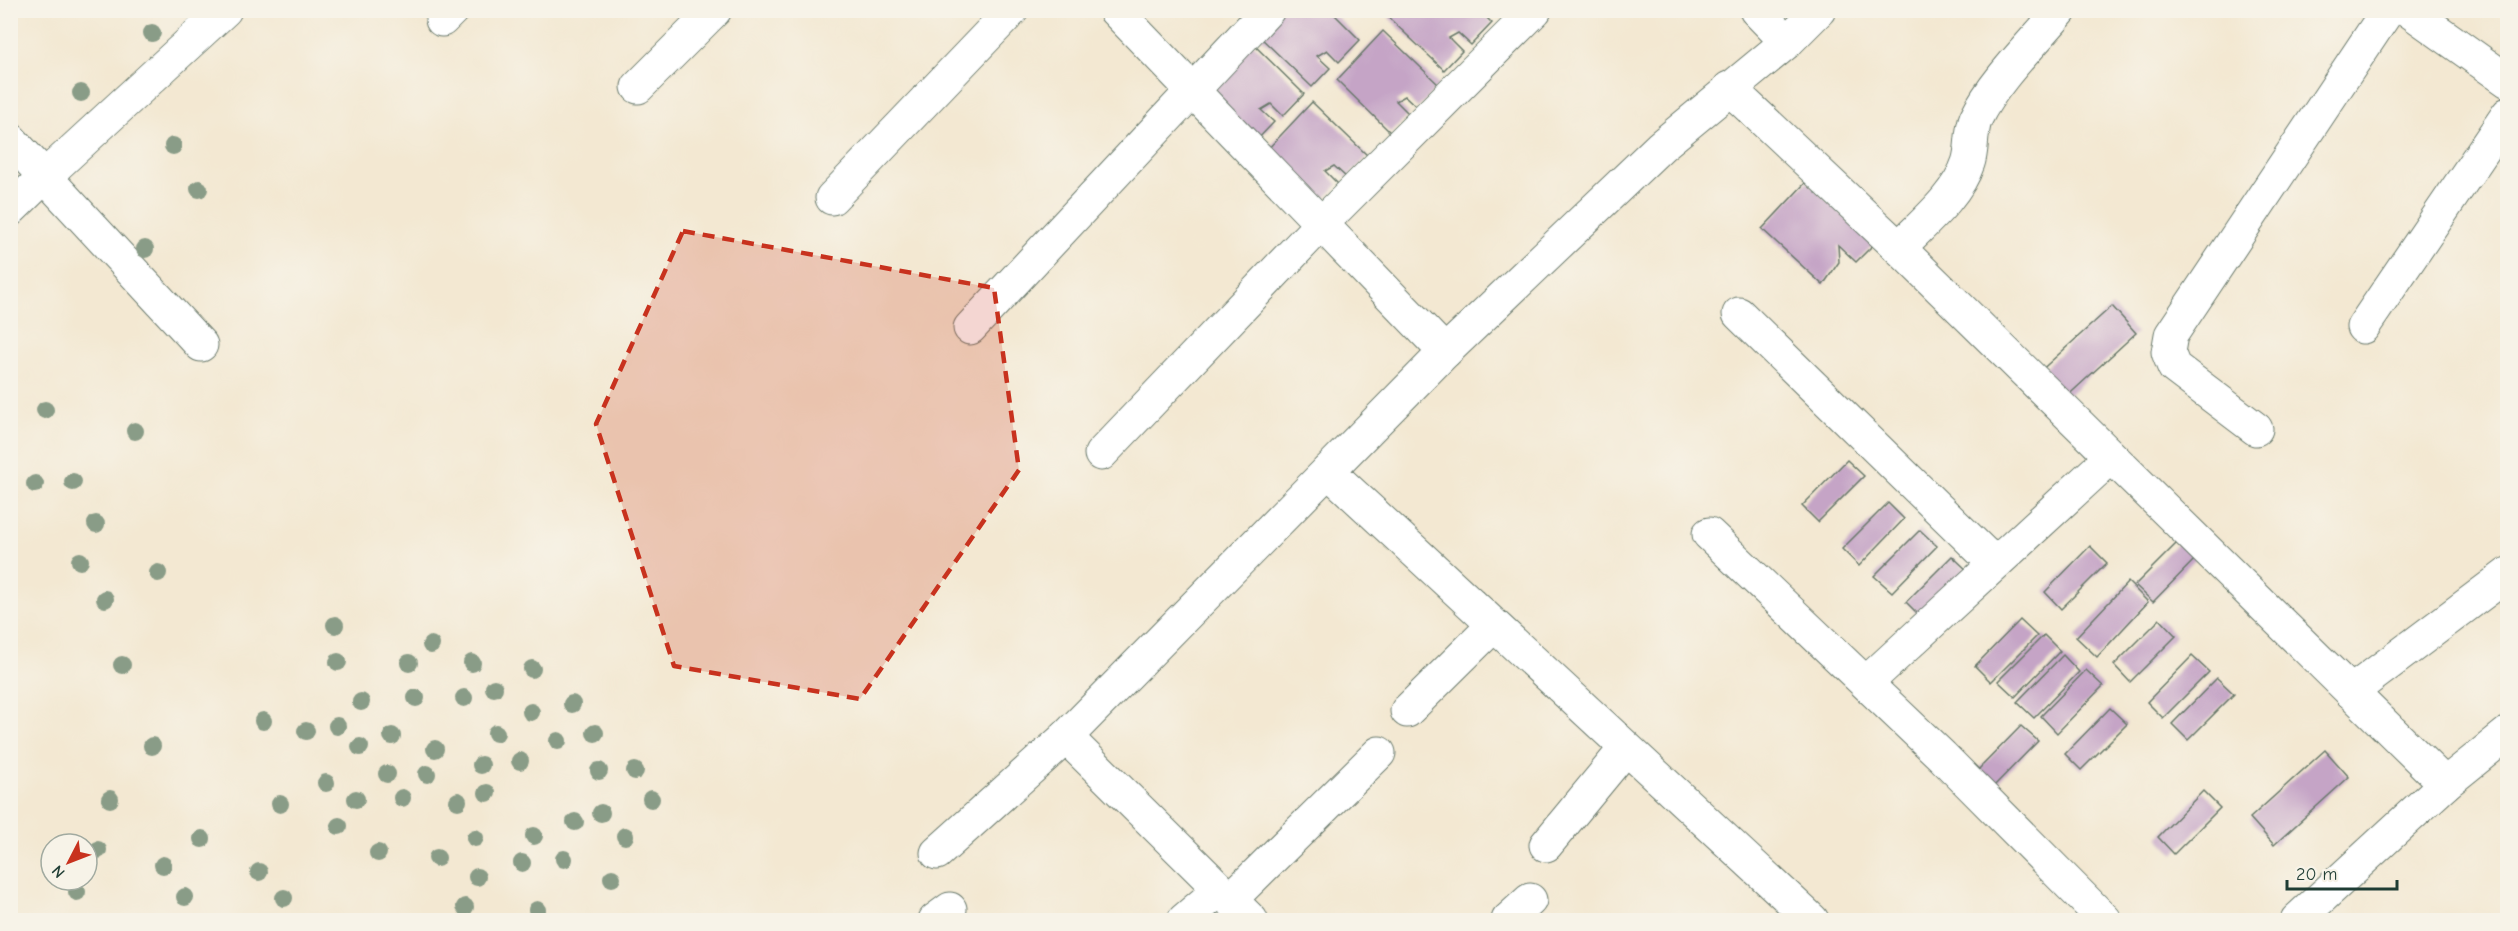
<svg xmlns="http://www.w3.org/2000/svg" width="2518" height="931" font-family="'Comic Neue',sans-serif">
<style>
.building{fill:#c5a4c6}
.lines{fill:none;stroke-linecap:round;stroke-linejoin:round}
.street-casing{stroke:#69796b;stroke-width:35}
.street{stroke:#fff;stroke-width:33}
.tree{fill:#899c87}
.marked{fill:#c8321e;fill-opacity:0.2;stroke:#c8321e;stroke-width:4.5;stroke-dasharray:12 8;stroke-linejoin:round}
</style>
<rect width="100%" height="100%" fill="#f7f3e8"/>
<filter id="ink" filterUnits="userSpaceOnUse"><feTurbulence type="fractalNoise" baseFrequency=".0167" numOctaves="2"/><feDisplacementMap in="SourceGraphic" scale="12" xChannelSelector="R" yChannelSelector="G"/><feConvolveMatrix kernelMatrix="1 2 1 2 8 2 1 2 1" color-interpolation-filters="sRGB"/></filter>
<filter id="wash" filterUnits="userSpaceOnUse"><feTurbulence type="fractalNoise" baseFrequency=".008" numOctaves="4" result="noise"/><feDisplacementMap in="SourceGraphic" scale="24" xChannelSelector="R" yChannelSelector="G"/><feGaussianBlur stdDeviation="1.35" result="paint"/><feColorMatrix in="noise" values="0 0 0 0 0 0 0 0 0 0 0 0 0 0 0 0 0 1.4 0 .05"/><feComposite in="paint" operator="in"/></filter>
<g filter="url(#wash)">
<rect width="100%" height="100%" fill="#f3e8d2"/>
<g id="blocks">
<g class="building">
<polygon points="1281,10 1330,10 1360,40 1339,62 1327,50 1317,56 1330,68 1312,87 1258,35"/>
<polygon points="1396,10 1479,10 1492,23 1471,45 1458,33 1449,38 1462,51 1444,70 1389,18"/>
<polygon points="1383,31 1439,85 1418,108 1405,96 1396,101 1409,114 1391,133 1337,80"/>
<polygon points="1249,40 1304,94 1283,116 1271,104 1261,110 1274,122 1256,141 1202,89"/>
<polygon points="1312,102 1368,156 1347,178 1334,166 1325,171 1338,184 1320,203 1266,151"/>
<polygon points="1807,181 1874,244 1856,262 1838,245 1839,262 1823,285 1762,229"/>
<polygon points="2112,306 2136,333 2062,401 2037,374"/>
<polygon points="1847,460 1864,476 1818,522 1802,506"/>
<polygon points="1888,503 1904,519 1859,566 1842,549"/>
<polygon points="1920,530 1937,546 1892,592 1874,576"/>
<polygon points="2181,539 2198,556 2153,602 2135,585"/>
<polygon points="2090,546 2107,563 2061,609 2045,592"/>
<polygon points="1952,556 1969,572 1923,619 1906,602"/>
<polygon points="2128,582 2148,602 2097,657 2076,637"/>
<polygon points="2160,619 2176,636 2130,682 2114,665"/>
<polygon points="2020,620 2037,636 1991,682 1975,666"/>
<polygon points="2044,635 2060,651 2015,697 1998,681"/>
<polygon points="2063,655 2079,672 2034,718 2017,702"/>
<polygon points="2192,656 2209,672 2163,718 2147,702"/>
<polygon points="2086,670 2103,686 2057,733 2041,716"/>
<polygon points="2217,678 2234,694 2188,740 2172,724"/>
<polygon points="2110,708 2127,724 2081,770 2065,754"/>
<polygon points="2021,726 2038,741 1992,788 1976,772"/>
<polygon points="2325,750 2349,777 2274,845 2250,818"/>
<polygon points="2203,791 2220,808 2174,854 2158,837"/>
</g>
</g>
</g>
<g filter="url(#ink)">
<use href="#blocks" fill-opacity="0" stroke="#69796b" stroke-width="1.5"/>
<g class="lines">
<g class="street-casing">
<g id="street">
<polyline points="1115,10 1445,352"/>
<polyline points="1756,10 1787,42"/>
<polyline points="2408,10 2508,81"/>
<polyline points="442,20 452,10"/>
<polyline points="638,87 715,10"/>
<polyline points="1729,88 1899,248 2445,784"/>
<polyline points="10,139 201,345"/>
<polyline points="832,198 1012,10"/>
<polyline points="10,210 45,176 225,10"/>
<path d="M1899 248C1923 223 1957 196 1968 163 1973 149 1970 132 1976 118 1993 82 2035 41 2061 10"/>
<polyline points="1739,314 1994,563"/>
<polyline points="2363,327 2508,114"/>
<polyline points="970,328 1268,10"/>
<polyline points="2256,429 2174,367 2168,352 2171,335 2388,10"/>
<polyline points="1101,454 1320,225 1535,10"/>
<polyline points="1328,471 1812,920"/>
<polyline points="1709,534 1942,756 2105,920"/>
<polyline points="1866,683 2111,457"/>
<polyline points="2351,692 2508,574"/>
<polyline points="1407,711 1493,626"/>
<polyline points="1066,737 1251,920"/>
<polyline points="1546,845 1626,748"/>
<polyline points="937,853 1066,737 1445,352 1661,146 1787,42 1819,10"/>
<polyline points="1230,900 1379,753"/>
<polyline points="935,920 950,909"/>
<polyline points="1184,920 1218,891"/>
<polyline points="1508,920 1530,900"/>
<polyline points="2297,920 2445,784 2508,733"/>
</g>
</g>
<use href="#street" class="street"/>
</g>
<g class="tree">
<circle cx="152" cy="33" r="9"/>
<circle cx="81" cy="93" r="9"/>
<circle cx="173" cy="146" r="9"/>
<circle cx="199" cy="189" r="9"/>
<circle cx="145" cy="249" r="9"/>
<circle cx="45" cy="410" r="9"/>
<circle cx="135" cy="431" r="9"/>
<circle cx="73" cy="482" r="9"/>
<circle cx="35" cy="484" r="9"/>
<circle cx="96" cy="524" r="9"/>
<circle cx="80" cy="561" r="9"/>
<circle cx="158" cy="573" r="9"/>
<circle cx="105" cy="599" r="9"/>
<circle cx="335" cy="625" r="9"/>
<circle cx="431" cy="645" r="9"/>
<circle cx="338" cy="662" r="9"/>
<circle cx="409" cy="663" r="9"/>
<circle cx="472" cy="663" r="9"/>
<circle cx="122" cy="665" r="9"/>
<circle cx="532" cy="669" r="9"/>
<circle cx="494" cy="688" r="9"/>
<circle cx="416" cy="698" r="9"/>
<circle cx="464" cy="698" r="9"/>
<circle cx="361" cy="702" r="9"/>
<circle cx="572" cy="704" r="9"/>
<circle cx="531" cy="712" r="9"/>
<circle cx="263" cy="721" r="9"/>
<circle cx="337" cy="726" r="9"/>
<circle cx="306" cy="731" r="9"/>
<circle cx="496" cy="733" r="9"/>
<circle cx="595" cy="733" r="9"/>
<circle cx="392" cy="736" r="9"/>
<circle cx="558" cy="741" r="9"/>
<circle cx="152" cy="746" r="9"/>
<circle cx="360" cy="747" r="9"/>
<circle cx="435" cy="749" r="9"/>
<circle cx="520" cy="761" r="9"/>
<circle cx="481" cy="765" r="9"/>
<circle cx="599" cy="771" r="9"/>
<circle cx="635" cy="771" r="9"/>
<circle cx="387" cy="774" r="9"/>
<circle cx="427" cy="774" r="9"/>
<circle cx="326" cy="783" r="9"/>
<circle cx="487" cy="793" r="9"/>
<circle cx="402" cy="798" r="9"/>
<circle cx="110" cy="799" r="9"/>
<circle cx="356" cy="799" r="9"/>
<circle cx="651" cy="799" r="9"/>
<circle cx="458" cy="801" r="9"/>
<circle cx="280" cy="804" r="9"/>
<circle cx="601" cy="813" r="9"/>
<circle cx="575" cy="822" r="9"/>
<circle cx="339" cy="826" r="9"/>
<circle cx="534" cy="836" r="9"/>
<circle cx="625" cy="836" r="9"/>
<circle cx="475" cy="838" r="9"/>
<circle cx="202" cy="839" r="9"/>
<circle cx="98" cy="850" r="9"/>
<circle cx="378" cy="853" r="9"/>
<circle cx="437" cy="858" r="9"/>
<circle cx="564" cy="859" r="9"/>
<circle cx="522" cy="863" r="9"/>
<circle cx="163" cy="865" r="9"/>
<circle cx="259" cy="872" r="9"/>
<circle cx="477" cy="877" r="9"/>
<circle cx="612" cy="878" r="9"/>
<circle cx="77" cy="892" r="9"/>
<circle cx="185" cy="897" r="9"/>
<circle cx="284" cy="898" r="9"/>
<circle cx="465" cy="907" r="9"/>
<circle cx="537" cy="910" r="9"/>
</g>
</g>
<path class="marked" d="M683 231 994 288 1019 470 860 699 674 666 596 424Z"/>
<rect width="2518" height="931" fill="none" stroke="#f7f3e8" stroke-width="36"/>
<g transform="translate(69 862) rotate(228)"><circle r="28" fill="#f7f3e8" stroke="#a1aaa0" stroke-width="1.5"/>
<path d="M0-4.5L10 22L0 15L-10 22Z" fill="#c8321e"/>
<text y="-9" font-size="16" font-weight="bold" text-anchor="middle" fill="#1f3d34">N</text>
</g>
<path d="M2287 880v9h110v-9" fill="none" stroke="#1f3d34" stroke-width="3"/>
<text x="2296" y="880" font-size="18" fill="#1f3d34" stroke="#f7f3e8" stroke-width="4.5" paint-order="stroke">20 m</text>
</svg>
